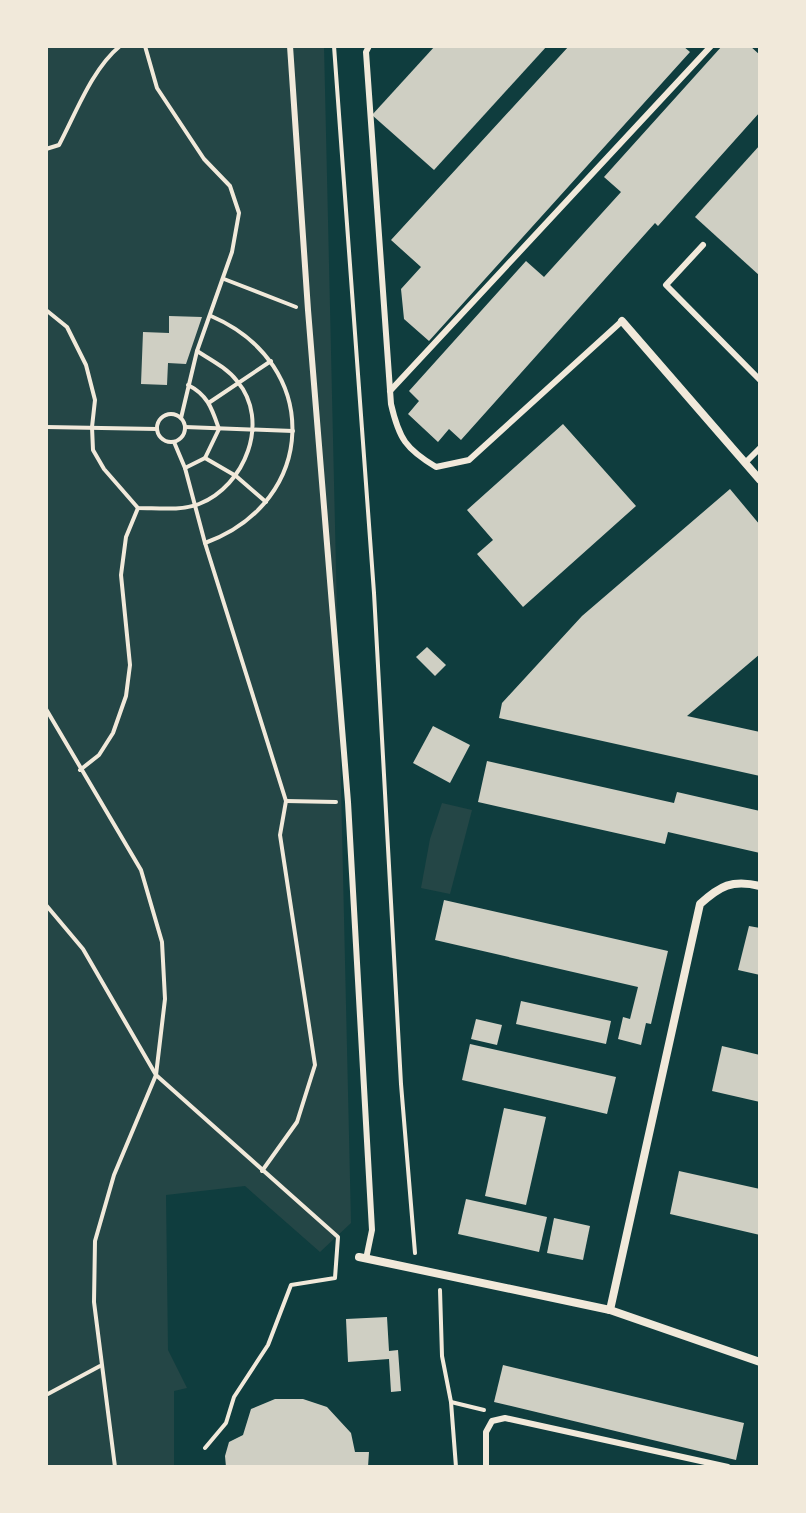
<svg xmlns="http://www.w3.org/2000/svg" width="806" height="1513" font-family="Montserrat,sans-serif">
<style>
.green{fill:#244646}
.building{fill:#cfcfc3}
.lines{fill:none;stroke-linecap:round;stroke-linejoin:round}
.path{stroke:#f1e9da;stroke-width:4}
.service{stroke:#f1e9da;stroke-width:6}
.minor{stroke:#f1e9da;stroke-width:8}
</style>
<rect width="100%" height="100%" fill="#0f3d3e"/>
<g class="green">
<polygon points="46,46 324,46 351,1223 320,1252 245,1186 166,1195 168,1350 187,1388 174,1391 174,1467 46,1467"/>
<polygon points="442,803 472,810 450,894 421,888 430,839"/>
</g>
<g class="building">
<polygon points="435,46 547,46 434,170 372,115"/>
<polygon points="569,46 683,46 690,52 429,341 404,319 401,289 421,267 391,240"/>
<polygon points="722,46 750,46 760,55 760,112 658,226 655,223 461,440 449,429 438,442 408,414 419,401 409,391 526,261 544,277 621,192 604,177"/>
<polygon points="760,145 760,276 695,217"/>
<polygon points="169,316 202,317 186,364 168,363 167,385 141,384 143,332 169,333"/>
<polygon points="563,424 636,506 523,607 477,554 493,540 467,510"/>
<polygon points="730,489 760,525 760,654 687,716 760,732 760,776 499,718 502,703 582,616"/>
<polygon points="427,647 446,665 435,676 416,657"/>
<polygon points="433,726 470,745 450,783 413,763"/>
<polygon points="487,761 674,803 677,792 760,811 760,853 668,832 665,844 478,802"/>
<polygon points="444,900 668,951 651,1024 646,1023 641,1045 618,1039 623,1017 630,1019 638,987 435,940"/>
<polygon points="749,926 760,928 760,975 738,970"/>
<polygon points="521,1001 611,1021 606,1044 516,1024"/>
<polygon points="476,1019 502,1025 497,1045 471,1039"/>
<polygon points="470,1044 616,1077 607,1114 462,1080"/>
<polygon points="722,1046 760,1055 760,1102 712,1091"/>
<polygon points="504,1108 546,1117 526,1205 485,1196"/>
<polygon points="679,1171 760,1189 760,1235 670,1214"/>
<polygon points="466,1199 547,1217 539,1252 458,1234"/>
<polygon points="554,1218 590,1226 583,1260 547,1253"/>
<polygon points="387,1317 389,1351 398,1350 401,1391 391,1392 389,1359 348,1362 346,1319"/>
<polygon points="503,1365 744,1423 736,1460 494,1402"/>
<polygon points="275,1399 303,1399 327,1407 351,1433 355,1452 369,1452 368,1467 226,1467 225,1456 229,1442 243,1435 251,1409"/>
</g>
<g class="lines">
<g class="path">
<polyline points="145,46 157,88 204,159 230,186 239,213 232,252 197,351 181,418"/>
<polyline points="334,46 374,593 401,1084 415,1253"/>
<path d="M46 149 59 145C76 113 92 69 120 46"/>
<polyline points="224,279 296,307"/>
<path d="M46 310 67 327 86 365 95 400 92 427 93 450 104 469 138 508C157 508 181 511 199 504 245 486 271 421 237 381 227 368 211 360 197 351"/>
<polyline points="210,402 271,361"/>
<circle cx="171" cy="428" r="14"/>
<polyline points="46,427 157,429"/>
<polyline points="185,427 293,431"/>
<polyline points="174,442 185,468 205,543 286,801 280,835 315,1065 297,1122 262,1171"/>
<polyline points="205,458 236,476 266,502"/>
<path d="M185 468 205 458 219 429C212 409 208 395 188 385"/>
<path d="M205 543C318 502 323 364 211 316"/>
<polyline points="46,709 141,870 162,942 165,999 156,1075 114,1175 95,1241 94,1302 115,1467"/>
<polyline points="80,770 99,755 113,733 126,696 130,665 121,575 126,537 138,508"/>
<polyline points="286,801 336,802"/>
<polyline points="46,905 83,949 156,1075 338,1237 335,1278 291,1285 268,1345 234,1397 226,1423 205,1448"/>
<polyline points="440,1290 442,1356 451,1402 456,1467"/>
<polyline points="46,1395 100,1366"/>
<polyline points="451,1402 484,1410"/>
</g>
<g class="service">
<polyline points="290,46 308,310 348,802 372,1230 366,1259"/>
<path d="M369 46 366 52 391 404C399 439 406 449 436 467L469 460 622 321"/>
<polyline points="703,245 666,285 760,380"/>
<polyline points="390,391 711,46"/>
<polyline points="745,463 760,448"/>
<polyline points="486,1467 486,1432 492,1421 505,1418 728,1467"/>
</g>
<g class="minor">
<polyline points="622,321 760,480"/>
<polyline points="359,1257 610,1310 760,1362"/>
<path d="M610 1310 700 904C720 886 732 879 760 886"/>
</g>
</g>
<rect width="806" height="1513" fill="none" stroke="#f1e9da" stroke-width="96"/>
</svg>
